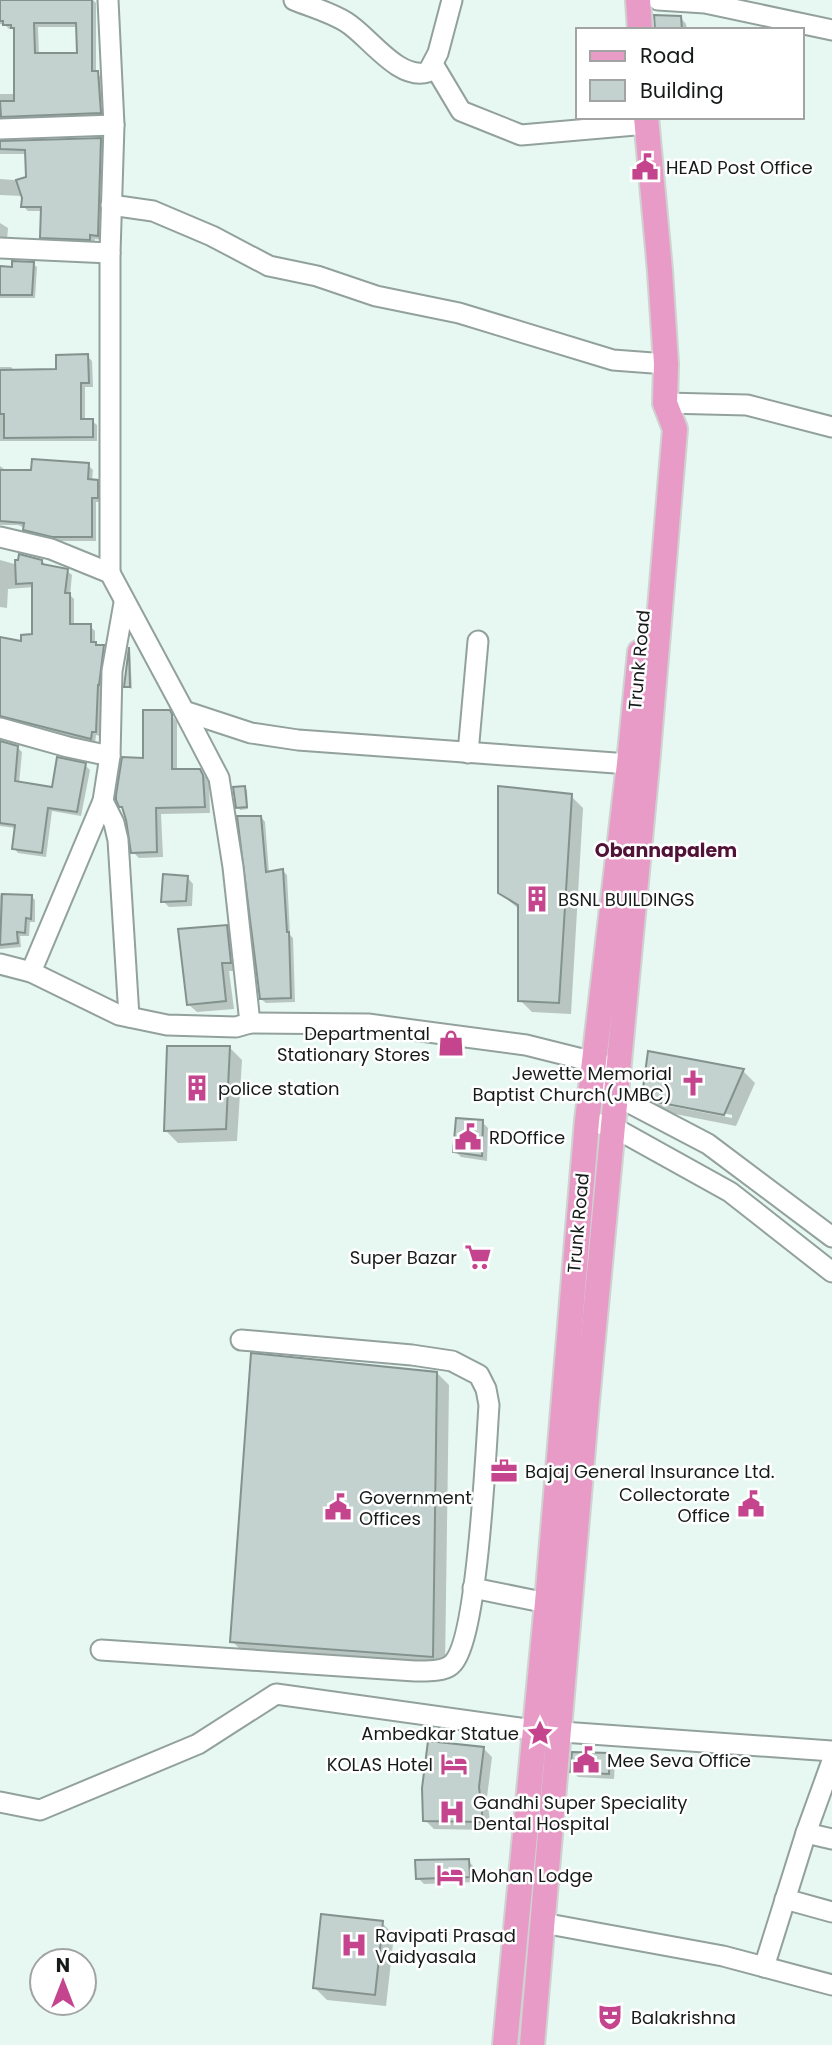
<svg xmlns="http://www.w3.org/2000/svg" width="832" height="2045" font-family="Poppins,sans-serif">
<style>
.shadow{fill:#0003;fill-rule:evenodd}
.building{fill:#c3d2ce;stroke:#84928e;stroke-width:2;fill-rule:evenodd}
.lines{fill:none;stroke-linecap:round;stroke-linejoin:round}
.minor-casing{stroke:#92a19d;stroke-width:23}
.major-casing{stroke:#d0d1d1;stroke-width:28}
.minor{stroke:#fff;stroke-width:19}
.major{stroke:#e89bc6;stroke-width:24}
.labels{text-anchor:middle;dominant-baseline:central;stroke-width:5;stroke-linejoin:round;paint-order:stroke}
.poi-label{font-size:18px;fill:#161b19;stroke:#fff;text-anchor:start}
.street-label{font-size:18px;fill:#161b19;stroke:#fff}
.neighbourhood-label{font-size:19px;font-weight:bold;fill:#501337;stroke:#fff}
</style>
<rect width="100%" height="100%" fill="#e7f7f2"/>
<g class="shadow">
<path d="M0 0H93L96 3V72L102 78 105 117 0 124V94H14L16 29H9L5 25 0 24ZM38 27H78L79 54 39 55Z"/>
<polygon points="681,18 686,24 687,30 655,30"/>
<polygon points="101,139 105,144 102,240 95,239 94,244 47,242 42,237 43,211 28,211 23,206 23,196 0,195 0,179 28,181 27,154 0,154 0,143"/>
<polygon points="0,223 8,228 7,240 0,239"/>
<polygon points="33,264 37,267 35,298 0,298 0,268 13,269"/>
<polygon points="87,356 92,361 93,387 85,387 85,421 92,421 97,425 97,441 0,441 0,367 11,367 15,371 58,371"/>
<polygon points="88,465 93,470 92,481 97,481 102,486 102,502 96,502 96,541 58,541 30,534 25,528 18,525 0,525 0,466 8,472 33,472"/>
<polygon points="0,560 18,565 42,561 47,566 67,571 72,575 70,595 74,599 74,626 90,626 95,631 95,644 108,652 103,689 102,688 100,736 96,735 95,743 8,720 0,722 0,639 23,643 34,636 34,587 8,589 7,608 0,607"/>
<polygon points="130,651 130,652 132,689 126,686"/>
<polygon points="169,712 177,722 177,771 200,771 206,777 209,782 210,813 161,814 163,857 139,858 133,852 144,760"/>
<polygon points="0,742 17,747 22,752 19,784 53,789 85,765 90,770 81,816 52,811 46,857 18,853 14,848 16,828 0,826"/>
<polygon points="244,788 247,790 248,809 240,810 238,807"/>
<polygon points="571,796 583,808 571,1014 532,1012 520,1000 520,910 499,892"/>
<polygon points="261,817 265,822 269,873 283,871 287,875 290,935 293,938 295,1002 266,1003 261,999"/>
<polygon points="188,878 193,884 192,906 169,907 163,901"/>
<polygon points="0,892 1,896 31,896 35,900 35,922 30,922 29,936 20,936 21,947 0,949"/>
<polygon points="226,927 235,936 239,971 229,971 234,1009 197,1012 188,1004"/>
<polygon points="230,1048 242,1060 237,1141 178,1143 166,1131"/>
<path d="M743 1071 755 1083 736 1126 665 1112 656 1107 644 1095ZM654 1099 732 1115V1118L654 1103Z"/>
<polygon points="482,1122 488,1128 487,1161 461,1157 455,1151"/>
<polygon points="437,1373 449,1385 445,1668 244,1653 232,1641"/>
<polygon points="483,1748 492,1757 487,1797 491,1830 434,1829 425,1820"/>
<polygon points="609,1755 615,1761 614,1779 578,1777 572,1771"/>
<polygon points="468,1861 474,1867 475,1882 424,1884 418,1878"/>
<polygon points="382,1923 394,1935 386,2006 327,2000 314,1987"/>
</g>
<g class="building">
<path d="M0 0H92V71H98L101 113 1 117 0 101H14V28H11V25H3V21H0ZM34 23H76L77 53H35Z"/>
<polygon points="654,15 681,16 682,30 655,30"/>
<polygon points="101,138 98,236 90,235 90,240 40,238 41,207 21,207 22,198 16,180 26,177 25,150 0,149 0,141"/>
<polygon points="12,261 34,262 32,295 0,295 0,266 12,267"/>
<polygon points="88,354 89,383 81,383 81,419 93,419 93,437 4,438 4,414 0,414 0,370 56,369 56,355"/>
<polygon points="32,459 89,463 88,479 98,480 98,498 92,498 92,537 52,537 23,530 24,523 0,521 0,470 31,470"/>
<polygon points="19,554 42,560 42,564 68,569 65,593 70,593 70,624 91,624 91,642 96,642 96,645 104,645 99,685 98,685 96,732 92,732 91,739 0,716 0,637 21,641 21,635 32,634 32,583 16,584 15,560 18,560"/>
<polygon points="129,647 130,687 124,687"/>
<polygon points="143,710 170,710 172,714 172,769 200,769 203,775 205,807 156,808 157,852 131,853 126,820 122,807 119,807 116,800 116,795 122,757 143,758"/>
<polygon points="0,741 18,746 15,781 52,787 57,757 86,763 77,812 48,808 42,853 12,849 15,825 0,823"/>
<polygon points="245,786 247,807 236,808 233,787"/>
<polygon points="498,786 572,794 559,1003 518,1001 518,905 498,893"/>
<polygon points="237,816 261,816 266,872 283,869 287,932 289,932 291,998 260,999"/>
<polygon points="163,874 188,876 186,901 161,902"/>
<polygon points="2,894 32,895 31,919 26,918 25,933 17,932 18,943 0,945"/>
<polygon points="227,925 231,963 222,963 226,1001 187,1005 178,929"/>
<polygon points="167,1046 230,1046 226,1129 164,1131"/>
<polygon points="648,1051 744,1069 724,1115 651,1101 642,1096"/>
<polygon points="456,1118 483,1120 482,1156 453,1152"/>
<polygon points="251,1353 437,1372 433,1657 230,1642"/>
<polygon points="428,1741 484,1747 479,1787 483,1822 423,1821 422,1788"/>
<polygon points="572,1752 610,1753 609,1774 570,1772"/>
<polygon points="469,1859 470,1877 416,1879 415,1860"/>
<polygon points="321,1914 383,1921 375,1995 313,1988"/>
</g>
<g class="lines">
<g class="minor-casing">
<g id="minor">
<polyline points="108,0 114,125 110,253 110,573"/>
<path d="M294 0C311 7 330 12 346 22 369 36 398 81 428 72L438 53 452 0"/>
<polyline points="658,0 705,3 832,30"/>
<polyline points="433,64 461,111 521,135 647,124"/>
<polyline points="0,129 114,125"/>
<polyline points="111,205 153,211 212,236 269,266 317,276 376,296 459,313 613,360 666,364"/>
<polyline points="0,248 110,253"/>
<polyline points="665,403 747,405 832,427"/>
<polyline points="0,537 51,549 110,573 184,711 251,733 298,740 643,765"/>
<polyline points="184,711 219,778 233,867 250,1023"/>
<polyline points="0,728 68,747 110,756"/>
<polyline points="468,753 478,641"/>
<polyline points="103,801 114,823 118,840 129,1017"/>
<polyline points="0,964 31,972 119,1015 167,1025 236,1027 250,1023 368,1024 526,1045 606,1065"/>
<polyline points="31,972 103,801 110,756 112,671 124,603"/>
<polyline points="605,1090 708,1144 832,1237"/>
<polyline points="587,1121 613,1127 730,1192 832,1272"/>
<polyline points="473,1588 547,1603"/>
<path d="M101 1650 415 1671C425 1671 443 1672 451 1665 478 1644 486 1447 489 1405L486 1389 479 1375 452 1361 412 1355 241 1340"/>
<polyline points="0,1802 40,1810 198,1744 276,1694 534,1730 832,1751"/>
<polyline points="806,1833 832,1839"/>
<polyline points="785,1899 832,1912"/>
<polyline points="543,1923 723,1956 832,1985"/>
<polyline points="764,1967 806,1833 832,1761"/>
</g>
</g>
<g class="major-casing">
<g id="major">
<polyline points="638,0 640,30"/>
<polyline points="505,2045 547,1603 587,1121 629,764 640,652"/>
<polyline points="532,2045 587,1401 647,765 675,429 665,403 666,364 660,271 646,117"/>
</g>
</g>
<use href="#minor" class="minor"/>
<use href="#major" class="major"/>
</g>
<defs>
<g id="civic-bare" transform="scale(2.1)"><path d="M-.6-6.5H3V-4.5H.6V-3L4-1V1h2V6H-6V1h2V-1L-.6-3ZM-1.2 2.5V6h2.4V2.5Z" fill="#c4448e" stroke="#fff" stroke-width="2.5" paint-order="stroke"/></g>
<g id="building-bare" transform="scale(2.1)"><path d="M-4-6H4V6H1V3H-1V6H-4ZM-2.5-4.3h1.7v1.8h-1.7ZM.8-4.3h1.7v1.8H.8ZM-2.5-1h1.7V.8h-1.7ZM.8-1h1.7V.8H.8Z" fill="#c4448e" stroke="#fff" stroke-width="2.5" paint-order="stroke"/></g>
<g id="shop-bare" transform="scale(2.1)"><path d="M-5-2.5h2.3a2.7 3.5 0 0 1 5.4 0H5L5.5 6h-11ZM-1.5-2.5h3a1.5 2.3 0 0 0-3 0Z" fill="#c4448e" stroke="#fff" stroke-width="2.5" paint-order="stroke"/></g>
<g id="church-bare" transform="scale(2.1)"><path d="M-1.2-6h2.4v3.5h3.3v2.4h-3.3V6h-2.4V-.1h-3.3v-2.4h3.3Z" fill="#c4448e" stroke="#fff" stroke-width="2.5" paint-order="stroke"/></g>
<g id="supermarket-bare" transform="scale(2.1)"><path d="M-6-5.5h2.5l.6 2H6L4.5 2H-2.5L-4.4-4H-6ZM-1.5 3.2a1.3 1.3 0 1 0 .1 0ZM3 3.2a1.3 1.3 0 1 0 .1 0Z" fill="#c4448e" stroke="#fff" stroke-width="2.5" paint-order="stroke"/></g>
<g id="office-bare" transform="scale(2.1)"><path d="M-6-3h4V-5.5h4V-3h4V5H-6ZM-1-4.5V-3h2v-1.5ZM-6 0V1H6V0Z" fill="#c4448e" stroke="#fff" stroke-width="2.5" paint-order="stroke"/></g>
<g id="sight-bare" transform="scale(2.1)"><path d="M0-6L1.8-2.2L6-1.7L2.9 1.2L3.7 5.4L0 3.3L-3.7 5.4L-2.9 1.2L-6-1.7L-1.8-2.2Z" fill="#c4448e" stroke="#fff" stroke-width="2.5" paint-order="stroke"/></g>
<g id="hotel-bare" transform="scale(2.1)"><path d="M-6-4.5h1.5V1H6V5H4.5V3h-9V5H-6ZM-4 0a1.8 1.8 0 1 1 3.6 0ZM.5 0V-2.5h3Q6-2.5 6 0Z" fill="#c4448e" stroke="#fff" stroke-width="2.5" paint-order="stroke"/></g>
<g id="hospital-bare" transform="scale(2.1)"><path d="M-5-5h3v3.5h4V-5h3V5h-3V1.5h-4V5h-3Z" fill="#c4448e" stroke="#fff" stroke-width="2.5" paint-order="stroke"/></g>
<g id="theatre-bare" transform="scale(2.1)"><path d="M-5-5.5Q0-4 5-5.5V0Q5 5 0 6Q-5 5-5 0ZM-3.3-2.5H-1v1.5H-3.3ZM1-2.5H3.3v1.5H1ZM-2.8 1Q0 5.5 2.8 1Z" fill="#c4448e" stroke="#fff" stroke-width="2.5" paint-order="stroke"/></g>
</defs>
<g fill-rule="evenodd">
<use href="#civic-bare" x="645" y="167"/>
<use href="#building-bare" x="537" y="899"/>
<use href="#shop-bare" x="451" y="1043"/>
<use href="#church-bare" x="693" y="1083"/>
<use href="#building-bare" x="197" y="1088"/>
<use href="#civic-bare" x="468" y="1137"/>
<use href="#supermarket-bare" x="478" y="1257"/>
<use href="#office-bare" x="504" y="1471"/>
<use href="#civic-bare" x="751" y="1504"/>
<use href="#civic-bare" x="338" y="1507"/>
<use href="#sight-bare" x="540" y="1733"/>
<use href="#civic-bare" x="586" y="1760"/>
<use href="#hotel-bare" x="454" y="1764"/>
<use href="#hospital-bare" x="452" y="1812"/>
<use href="#hotel-bare" x="450" y="1875"/>
<use href="#hospital-bare" x="354" y="1945"/>
<use href="#theatre-bare" x="610" y="2017"/>
</g>
<g class="labels">
<g class="poi-label">
<text x="666" y="167">HEAD Post Office</text>
<text x="558" y="899">BSNL BUILDINGS</text>
<text x="430" y="1033" text-anchor="end">Departmental<tspan x="430" dy="21">Stationary Stores</tspan></text>
<text x="672" y="1073" text-anchor="end">Jewette Memorial<tspan x="672" dy="21">Baptist Church(JMBC)</tspan></text>
<text x="218" y="1088">police station</text>
<text x="489" y="1137">RDOffice</text>
<text x="457" y="1257" text-anchor="end">Super Bazar</text>
<text x="525" y="1471">Bajaj General Insurance Ltd.</text>
<text x="730" y="1494" text-anchor="end">Collectorate<tspan x="730" dy="21">Office</tspan></text>
<text x="359" y="1497">Government<tspan x="359" dy="21">Offices</tspan></text>
<text x="519" y="1733" text-anchor="end">Ambedkar Statue</text>
<text x="607" y="1760">Mee Seva Office</text>
<text x="433" y="1764" text-anchor="end">KOLAS Hotel</text>
<text x="473" y="1802">Gandhi Super Speciality<tspan x="473" dy="21">Dental Hospital</tspan></text>
<text x="471" y="1875">Mohan Lodge</text>
<text x="375" y="1935">Ravipati Prasad<tspan x="375" dy="21">Vaidyasala</tspan></text>
<text x="631" y="2017">Balakrishna</text>
</g>
<g class="street-label">
<text transform="translate(639 660) rotate(-85)">Trunk Road</text>
<text transform="translate(578 1223) rotate(-85)">Trunk Road</text>
</g>
<g class="neighbourhood-label">
<text x="666" y="850">Obannapalem</text>
</g>
</g>
<rect x="576" y="28" width="228" height="91" fill="#ffffff" stroke="#a2a4a3" stroke-width="2"/>
<rect x="590" y="51" width="35" height="10" fill="#e89bc6" stroke="#a2a4a3" stroke-width="2"/>
<text x="640" y="63" font-size="21" fill="#161b19">Road</text>
<rect x="590" y="80" width="35" height="21" fill="#c3d2ce" stroke="#a2a4a3" stroke-width="2"/>
<text x="640" y="98" font-size="21" fill="#161b19">Building</text>
<g transform="translate(63 1982)"><circle r="33" fill="#ffffff" stroke="#a2a4a3" stroke-width="2"/>
<path d="M0-5L12 26L0 18L-12 26Z" fill="#c4448e"/>
<text y="-10" font-size="19" font-weight="bold" text-anchor="middle" fill="#161b19">N</text>
</g>
</svg>
